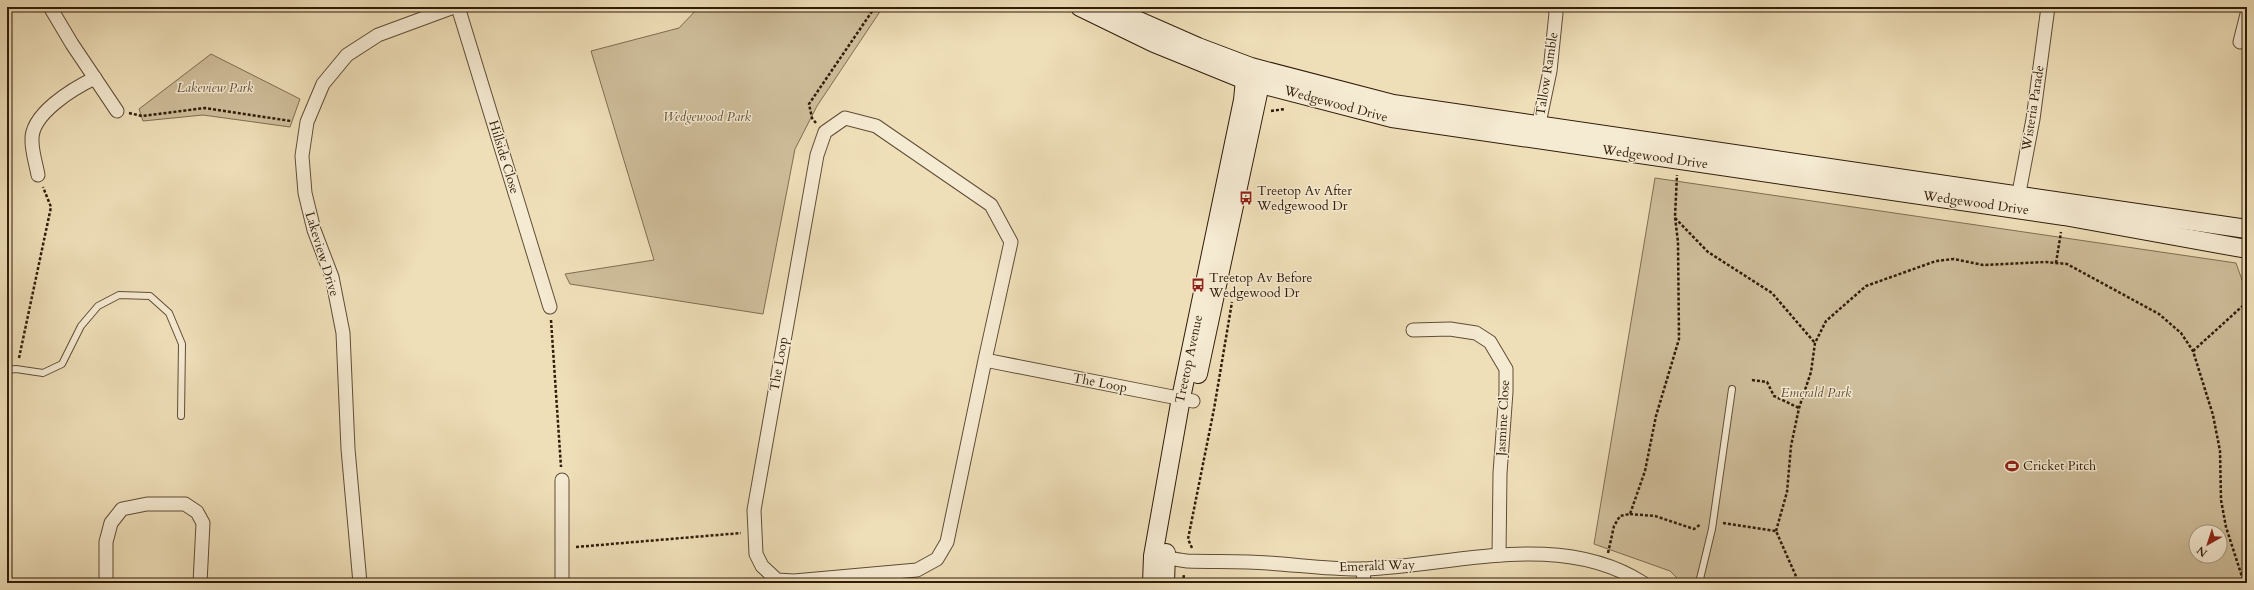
<svg xmlns="http://www.w3.org/2000/svg" width="2254" height="590" font-family="Cardo,serif">
<style>
.green{fill:#cfbe9b;stroke:#806d52;fill-rule:evenodd}
.lines{fill:none;stroke-linecap:round;stroke-linejoin:round}
.lane-casing{stroke:#604d35;stroke-width:8}
.street-casing{stroke:#604d35;stroke-width:15}
.secondary-casing{stroke:#301c09;stroke-width:20}
.path{stroke:#301c09;stroke-width:2.5;stroke-dasharray:3 2;stroke-linecap:butt}
.lane{stroke:#f5ead2;stroke-width:6}
.street{stroke:#f5ead2;stroke-width:13}
.secondary{stroke:#f5ead2;stroke-width:18}
.labels{text-anchor:middle;dominant-baseline:central;stroke-width:3;stroke-linejoin:round;paint-order:stroke}
.street-label{font-size:13px;fill:#301c09;stroke:#f5ead2}
.park-label{font-size:13px;font-style:italic;fill:#604d35;stroke:#f5ead2}
.poi-label{font-size:13px;fill:#301c09;stroke:#f5ead2;text-anchor:start}
</style>
<rect width="100%" height="100%" fill="#efdfb9"/>
<filter id="stains"><feTurbulence type="fractalNoise" baseFrequency=".005" numOctaves="4"/><feColorMatrix values="0 0 0 0 .2 0 0 0 0 .09 0 0 0 0 .02 0 0 0 .5 -.17"/></filter>
<radialGradient id="worn" r=".72"><stop offset=".6" stop-color="#630" stop-opacity="0"/><stop offset="1" stop-color="#630" stop-opacity=".3"/></radialGradient>
<g class="green">
<polygon points="699,7 883,7 817,106 795,149 763,314 570,284 565,274 654,260 591,51 679,28"/>
<polygon points="211,54 300,99 290,127 203,115 143,121 139,109"/>
<path d="M1655 178 2236 263 2247 294V583H1682L1670 571 1594 544ZM2196 532H2220V556H2196Z"/>
</g>
<g class="lines">
<g class="lane-casing">
<g id="lane">
<polyline points="7,370 16,369 43,373 62,364 81,326 98,306 119,295 150,296 169,313 182,344 181,416"/>
<polyline points="1699,583 1712,529 1732,389"/>
</g>
</g>
<g class="street-casing">
<g id="street">
<polyline points="50,7 72,44 117,111"/>
<polyline points="458,7 550,307"/>
<polyline points="2240,42 2247,14"/>
<polyline points="1537,133 1550,71 1556,13 1554,7"/>
<path d="M38 175C36 164 32 152 32 141 30 114 74 88 95 78"/>
<polyline points="2017,203 2033,119 2048,7"/>
<polyline points="1413,330 1450,329 1476,333 1490,342 1506,369 1506,392 1500,473 1499,555"/>
<polyline points="985,360 947,542 937,559 917,570 794,581 777,580 762,566 756,554 754,510 817,155 825,132 845,118 876,126 991,205 1011,242 985,360 1193,401"/>
<polyline points="562,480 562,583"/>
<path d="M1157 556C1167 557 1177 560 1187 561 1214 562 1241 561 1268 563 1300 565 1333 570 1365 569 1457 565 1560 530 1643 583"/>
<polyline points="1363,569 1364,583"/>
<polyline points="106,583 106,542 111,523 122,509 147,504 185,504 197,512 203,523 200,583"/>
<polyline points="360,583 348,449 343,333 332,277 314,230 305,193 302,156 307,122 323,84 347,55 378,35 454,7"/>
</g>
</g>
<g class="secondary-casing">
<g id="secondary">
<polyline points="1080,7 1154,43 1245,80 1392,118 2064,216 2247,249"/>
<polyline points="1107,7 1198,47 1251,67 1393,104 2247,229"/>
<polyline points="1198,374 1260,84 1265,73"/>
<polyline points="1152,583 1153,556 1181,398 1243,100 1245,80 1249,70"/>
<polyline points="1165,583 1166,553"/>
</g>
</g>
<g class="path">
<polyline points="1271,111 1285,109"/>
<polyline points="129,113 142,116 205,108 291,121"/>
<polyline points="816,123 812,118 809,104 875,7"/>
<polyline points="1675,218 1708,252 1772,293 1815,343"/>
<polyline points="2056,263 2061,232"/>
<polyline points="551,320 561,467"/>
<polyline points="2193,351 2247,302"/>
<polyline points="19,358 51,207 43,187"/>
<polyline points="1752,380 1767,382 1774,396 1799,408"/>
<polyline points="1630,514 1655,516 1694,529 1701,524"/>
<polyline points="1723,523 1776,531 1799,583"/>
<polyline points="1776,531 1787,492 1791,446 1799,408 1811,372 1815,343 1826,321 1866,286 1936,261 1954,259 1983,265 2046,262 2067,264 2159,314 2181,333 2193,351 2213,415 2220,451 2221,500 2226,527 2244,583"/>
<polyline points="576,547 741,533"/>
<polyline points="1192,548 1188,539 1214,409 1232,302"/>
<polyline points="1608,553 1614,526 1620,516 1630,514 1645,471 1656,416 1679,339 1678,242 1675,217 1677,175"/>
<polyline points="1183,583 1184,574"/>
</g>
<use href="#lane" class="lane"/>
<use href="#street" class="street"/>
<use href="#secondary" class="secondary"/>
</g>
<defs>
<g id="bus-bare" transform="scale(1.08)"><path d="M-5-6H5V4H4V6H2V4H-2V6H-4V4H-5ZM-3.5-4V0h7V-4ZM-3.5 1.2v1.5H-2V1.2ZM2 1.2v1.5H3.5V1.2Z" fill="#8f2418" stroke="#f5ead2" stroke-width="2.5" paint-order="stroke"/></g>
<g id="stadium-bare" transform="scale(1.08)"><path d="M0-5a6.5 5 0 1 0 0 10a6.5 5 0 1 0 0-10ZM-3.5-1.8h7v3.6h-7Z" fill="#8f2418" stroke="#f5ead2" stroke-width="2.5" paint-order="stroke"/></g>
</defs>
<g fill-rule="evenodd">
<use href="#bus-bare" x="1246" y="198"/>
<use href="#bus-bare" x="1198" y="285"/>
<use href="#stadium-bare" x="2012" y="466"/>
</g>
<g class="labels">
<g class="street-label">
<text transform="translate(1547 74) rotate(-81)">Tallow Ramble</text>
<text transform="translate(1336 104) rotate(15)">Wedgewood Drive</text>
<text transform="translate(2033 108) rotate(-81)">Wisteria Parade</text>
<text transform="translate(504 157) rotate(73)">Hillside Close</text>
<text transform="translate(1655 157) rotate(8)">Wedgewood Drive</text>
<text transform="translate(1976 203) rotate(8)">Wedgewood Drive</text>
<text transform="translate(322 254) rotate(73)">Lakeview Drive</text>
<text transform="translate(1189 359) rotate(-78)">Treetop Avenue</text>
<text transform="translate(779 364) rotate(-80)">The Loop</text>
<text transform="translate(1100 383) rotate(11)">The Loop</text>
<text transform="translate(1503 418) rotate(-87)">Jasmine Close</text>
<text transform="translate(1377 566) rotate(-2)">Emerald Way</text>
</g>
<g class="park-label">
<text x="215" y="88">Lakeview Park</text>
<text x="707" y="117">Wedgewood Park</text>
<text x="1816" y="393">Emerald Park</text>
</g>
<g class="poi-label">
<text x="1257" y="191">Treetop Av After<tspan x="1257" dy="15">Wedgewood Dr</tspan></text>
<text x="1209" y="278">Treetop Av Before<tspan x="1209" dy="15">Wedgewood Dr</tspan></text>
<text x="2023" y="466">Cricket Pitch</text>
</g>
</g>
<rect width="2254" height="590" fill="none" stroke="#efdfb9" stroke-width="24"/>
<rect x="8" y="8" width="2238" height="574" fill="none" stroke="#301c09" stroke-width="2"/>
<rect x="12" y="12" width="2230" height="566" fill="none" stroke="#301c09"/>
<g transform="translate(2208 544) rotate(219)"><circle r="19" fill="#f5ead2" stroke="#a69882"/>
<path d="M0-3L7 15L0 10L-7 15Z" fill="#8f2418"/>
<text y="-6" font-size="11" font-weight="bold" text-anchor="middle" fill="#301c09">N</text>
</g>
<rect width="100%" height="100%" filter="url(#stains)"/>
<rect width="100%" height="100%" fill="url(#worn)"/>
</svg>
